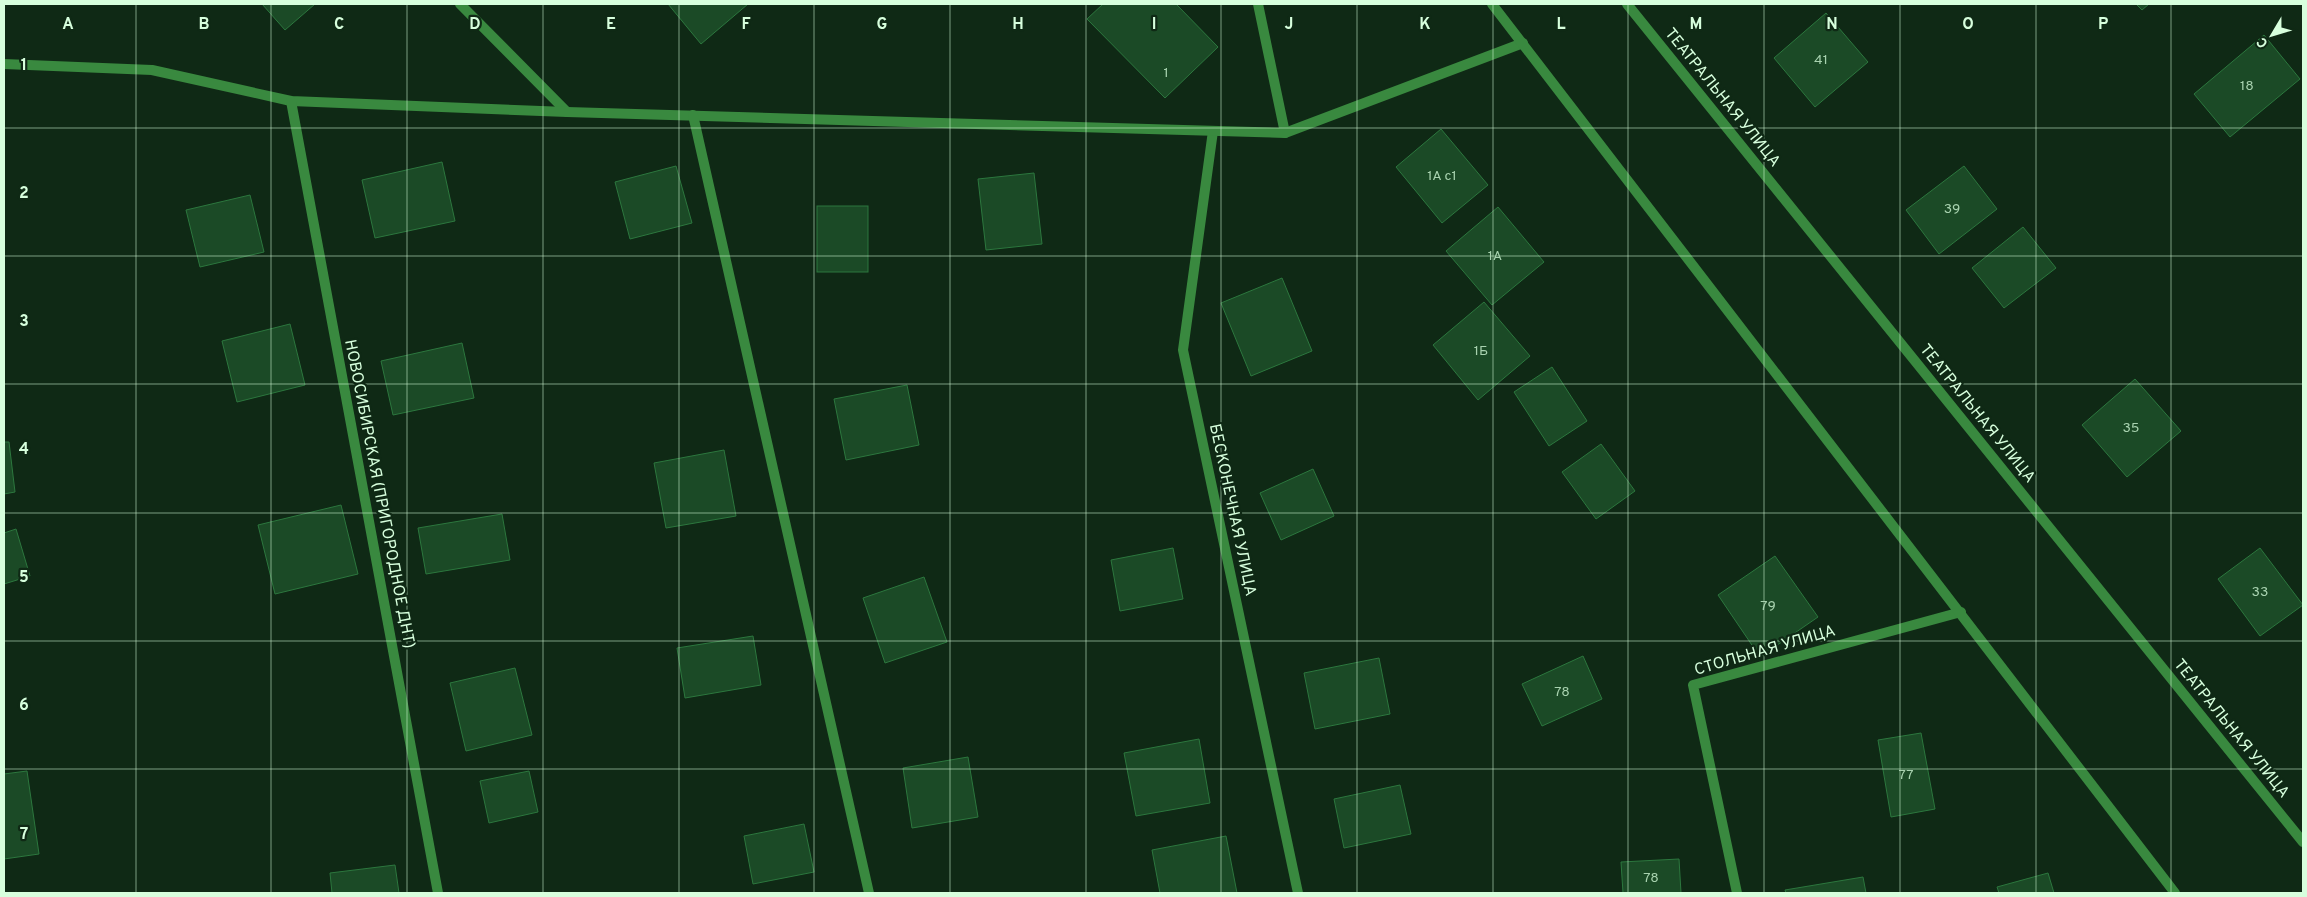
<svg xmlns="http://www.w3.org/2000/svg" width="2307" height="897" font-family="Overpass,sans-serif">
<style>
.building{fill:#1b4a26;stroke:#2c773e}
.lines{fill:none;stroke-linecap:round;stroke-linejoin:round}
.service{stroke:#39893f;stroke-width:10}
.minor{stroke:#39893f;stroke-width:10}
.tertiary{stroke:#39893f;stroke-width:10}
.grid{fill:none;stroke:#d7ffdd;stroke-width:1;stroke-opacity:0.55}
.labels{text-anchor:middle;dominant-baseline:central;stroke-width:4.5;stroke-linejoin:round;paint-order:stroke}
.number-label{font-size:14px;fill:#a8d2af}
.street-label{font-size:16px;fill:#d7ffdd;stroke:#0f2915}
.grid-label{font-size:16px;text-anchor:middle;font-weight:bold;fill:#d7ffdd;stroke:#0f2915;stroke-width:4.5;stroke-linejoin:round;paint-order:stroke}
</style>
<rect width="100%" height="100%" fill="#0f2915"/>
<g class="building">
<polygon points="262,4 315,4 285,30"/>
<polygon points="668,4 748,4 701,44"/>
<polygon points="1103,4 1176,4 1218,47 1165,98 1087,19"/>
<polygon points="2136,4 2149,4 2142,10"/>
<polygon points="1826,13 1868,62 1815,107 1774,58"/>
<polygon points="2264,35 2300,79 2230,137 2194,94"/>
<polygon points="1441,129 1488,185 1442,223 1396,167"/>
<polygon points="442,162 455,221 375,238 362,180"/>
<polygon points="676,166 692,223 630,239 615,182"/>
<polygon points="1964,166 1997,209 1939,254 1906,210"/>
<polygon points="1034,173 1042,244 986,250 978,179"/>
<polygon points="250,195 264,252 200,267 186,210"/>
<rect x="817" y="206" width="51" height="66"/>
<polygon points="1498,207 1544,262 1492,305 1446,251"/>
<polygon points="2023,227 2056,268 2004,308 1972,268"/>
<polygon points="1282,278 1312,351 1251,376 1221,303"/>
<polygon points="1484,302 1530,356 1478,400 1433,345"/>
<polygon points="290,324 305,385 237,402 222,341"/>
<polygon points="462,343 474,398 393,415 381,361"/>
<polygon points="1552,367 1587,421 1549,446 1514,392"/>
<polygon points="2135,379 2181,431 2127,477 2082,425"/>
<polygon points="907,385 919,445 846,460 834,399"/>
<polygon points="4,442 9,442 15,492 4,494"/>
<polygon points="1601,444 1635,491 1596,519 1562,472"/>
<polygon points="724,450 736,516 666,528 654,463"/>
<polygon points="1313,469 1334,516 1281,540 1260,493"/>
<polygon points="341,505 358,574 275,594 258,525"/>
<polygon points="502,514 510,560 426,574 418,528"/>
<polygon points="16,529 30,576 4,584 4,533"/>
<polygon points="1173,548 1183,599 1120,611 1111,560"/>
<polygon points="2260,548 2303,605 2260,636 2218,579"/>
<polygon points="1775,556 1818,617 1760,657 1718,595"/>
<polygon points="924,577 947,642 885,663 863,598"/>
<polygon points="753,636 761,685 685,698 677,648"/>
<polygon points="1583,656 1602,699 1542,726 1522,684"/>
<polygon points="1379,658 1390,714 1315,729 1304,673"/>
<polygon points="515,668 532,735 466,751 450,683"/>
<polygon points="1921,733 1935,809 1891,817 1878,740"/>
<polygon points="1199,739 1210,803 1136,816 1124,753"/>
<polygon points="968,757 978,817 912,828 903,768"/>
<polygon points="27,771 39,854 4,859 4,774"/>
<polygon points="529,771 538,812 489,823 480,781"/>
<polygon points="1400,785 1411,834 1344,848 1334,799"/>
<polygon points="804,824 814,872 753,884 744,836"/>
<polygon points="1226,836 1237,893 1160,893 1152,850"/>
<polygon points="1679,859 1681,893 1623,893 1621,862"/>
<polygon points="395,865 399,893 332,893 330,873"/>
<polygon points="2048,873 2054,893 1999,893 1997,887"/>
<polygon points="1863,877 1866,893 1786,893 1785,890"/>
</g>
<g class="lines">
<polyline class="service" points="1213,131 1183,350 1298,893"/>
<g class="minor">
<polyline points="460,4 567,112"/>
<polyline points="1258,4 1285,133"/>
<polyline points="1627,4 2303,842"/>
<polyline points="4,64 152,70 291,101 567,112 1285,133 1523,43"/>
<polyline points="291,101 438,893"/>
<polyline points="693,115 869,893"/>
<polyline points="1737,893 1693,685 1961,612"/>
</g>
<polyline class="tertiary" points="1492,4 2175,893"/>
</g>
<path class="grid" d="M136 4V893M271 4V893M407 4V893M543 4V893M679 4V893M814 4V893M950 4V893M1086 4V893M1221 4V893M1357 4V893M1493 4V893M1628 4V893M1764 4V893M1900 4V893M2036 4V893M2171 4V893M4 128H2303M4 256H2303M4 384H2303M4 513H2303M4 641H2303M4 769H2303"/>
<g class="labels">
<g class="number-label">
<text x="1821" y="60">41</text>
<text x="1166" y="73">1</text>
<text x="2247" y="86">18</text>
<text x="1442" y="176">1А с1</text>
<text x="1952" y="209">39</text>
<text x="1495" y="256">1А</text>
<text x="1481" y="351">1Б</text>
<text x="2131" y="428">35</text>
<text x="2260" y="592">33</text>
<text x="1768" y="606">79</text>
<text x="1562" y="692">78</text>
<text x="1906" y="775">77</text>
<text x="1651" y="878">78</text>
</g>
<g class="street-label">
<text transform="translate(1722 98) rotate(51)">ТЕАТРАЛЬНАЯ УЛИЦА</text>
<text transform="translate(1977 414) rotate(51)">ТЕАТРАЛЬНАЯ УЛИЦА</text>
<text transform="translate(379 494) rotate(79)">НОВОСИБИРСКАЯ (ПРИГОРОДНОЕ ДНТ)</text>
<text transform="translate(1232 510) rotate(78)">БЕСКОНЕЧНАЯ УЛИЦА</text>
<text transform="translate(1765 651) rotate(-16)">СТОЛЬНАЯ УЛИЦА</text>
<text transform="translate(2231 729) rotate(51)">ТЕАТРАЛЬНАЯ УЛИЦА</text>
</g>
</g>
<g class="grid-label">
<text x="68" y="29">A</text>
<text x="204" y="29">B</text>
<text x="339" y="29">C</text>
<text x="475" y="29">D</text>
<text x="611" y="29">E</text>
<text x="746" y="29">F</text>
<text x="882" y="29">G</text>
<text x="1018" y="29">H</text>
<text x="1154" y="29">I</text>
<text x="1289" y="29">J</text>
<text x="1425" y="29">K</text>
<text x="1561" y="29">L</text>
<text x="1696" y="29">M</text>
<text x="1832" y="29">N</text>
<text x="1968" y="29">O</text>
<text x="2103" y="29">P</text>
<text x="24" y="70">1</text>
<text x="24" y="198">2</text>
<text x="24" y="326">3</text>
<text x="24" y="454">4</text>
<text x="24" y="582">5</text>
<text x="24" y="710">6</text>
<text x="24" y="839">7</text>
</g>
<rect width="2307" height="897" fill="none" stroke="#d7ffdd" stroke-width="10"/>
<g transform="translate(2272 35) rotate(232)" stroke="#0f2915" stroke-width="4" paint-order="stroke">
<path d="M0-4L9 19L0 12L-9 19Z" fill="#d7ffdd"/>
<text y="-8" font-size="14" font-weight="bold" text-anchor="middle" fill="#d7ffdd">С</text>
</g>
</svg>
